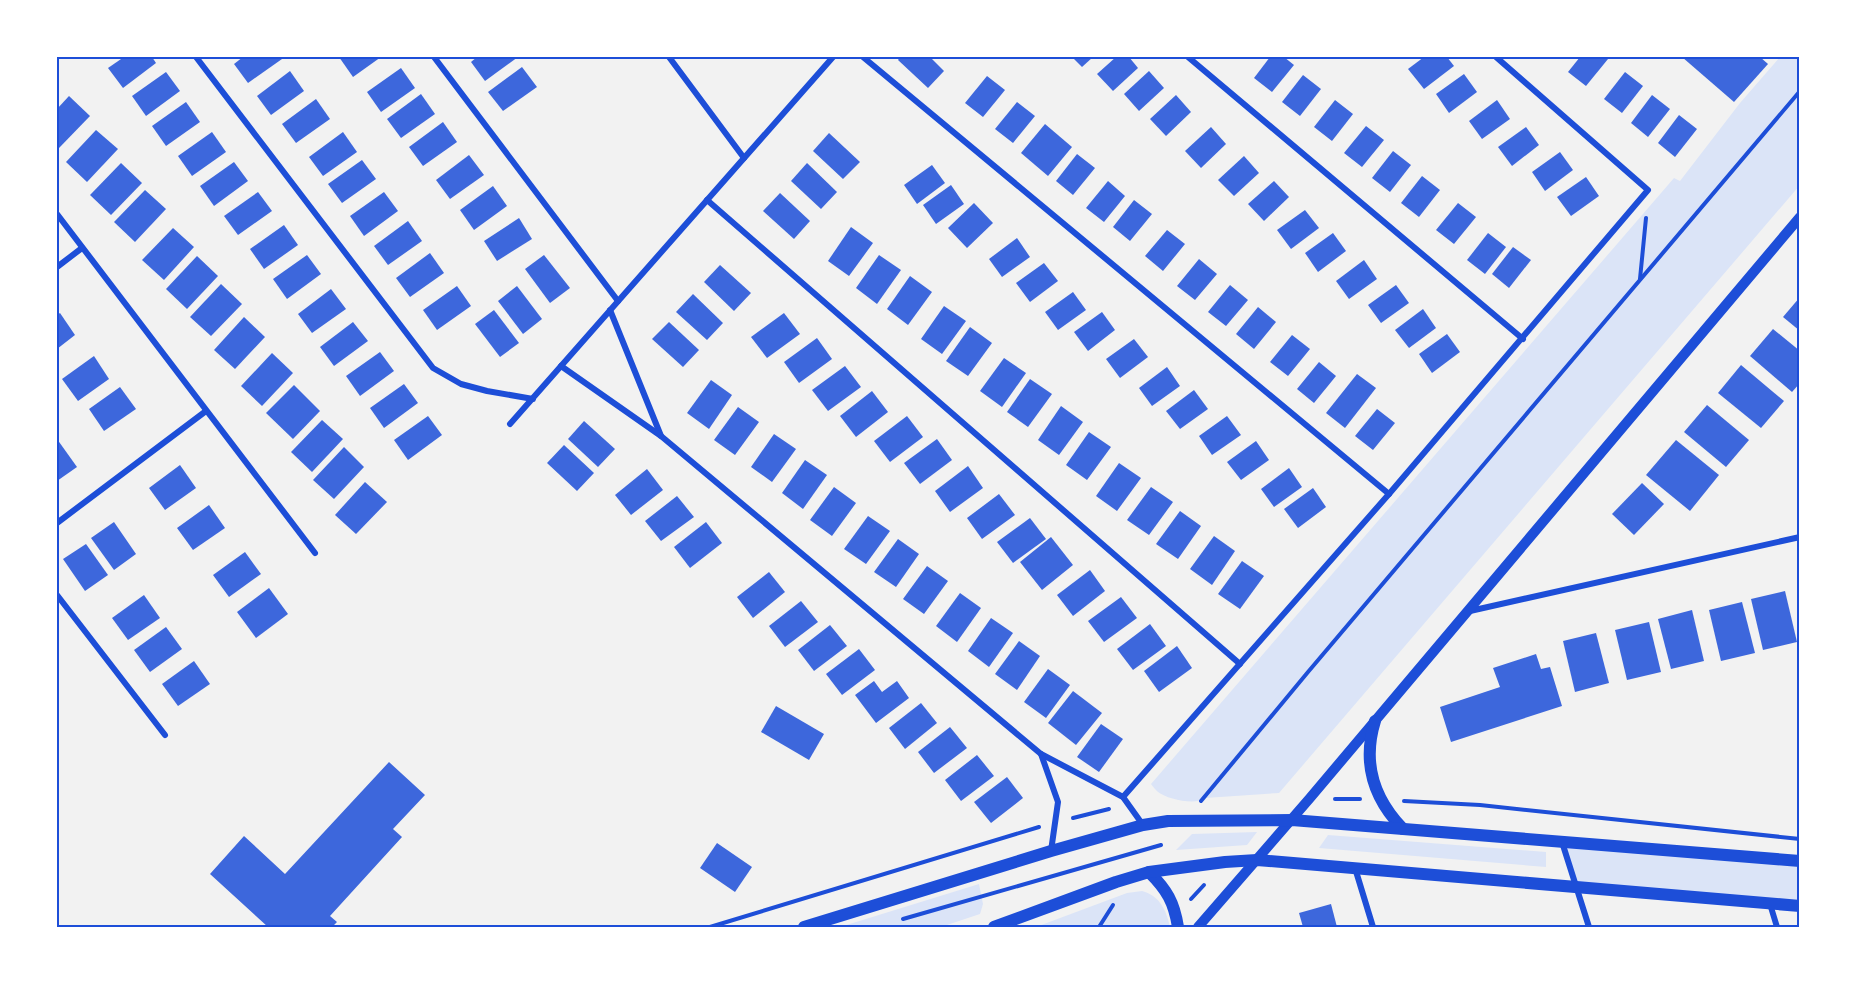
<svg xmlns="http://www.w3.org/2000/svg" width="1857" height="984" font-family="Spectral,serif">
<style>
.green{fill:#dbe4f7}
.building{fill:#3d67dc}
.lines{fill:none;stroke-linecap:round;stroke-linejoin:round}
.path{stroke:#1d4ed8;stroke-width:4}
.minor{stroke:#1d4ed8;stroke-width:6}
.tertiary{stroke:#1d4ed8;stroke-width:10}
.secondary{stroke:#1d4ed8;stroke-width:12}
.neatline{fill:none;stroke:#1d4ed8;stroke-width:2}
</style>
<rect width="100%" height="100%" fill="#f2f2f2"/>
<g class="green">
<path d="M1780 57H1800V185L1279 793 1205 798C1196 806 1167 799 1158 792 1155 789 1153 787 1151 784L1674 178 1680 181 1740 103Z"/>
<polygon points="1257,832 1247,845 1176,850 1192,834"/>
<polygon points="1328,835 1546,852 1546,867 1319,848"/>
<polygon points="1562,842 1800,861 1800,906 1577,887"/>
<polygon points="979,884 983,904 980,914 941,927 840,927"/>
<path d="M1142 891C1160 896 1166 910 1170 927H1036L1127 893Z"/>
</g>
<g class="building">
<polygon points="124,57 152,57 156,63 123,88 108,68"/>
<polygon points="243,57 281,57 282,59 248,83 234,64"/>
<polygon points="339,57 381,57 353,77"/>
<polygon points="477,57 518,57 485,81 471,62"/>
<polygon points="900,57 930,57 944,71 928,88 898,60"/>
<polygon points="1072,57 1093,57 1082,67"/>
<polygon points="1116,57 1129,57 1138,68 1113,91 1097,74"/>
<polygon points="1270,57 1284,57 1294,65 1272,92 1254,78"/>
<polygon points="1424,57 1447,57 1454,66 1424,89 1408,69"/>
<polygon points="1580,57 1605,57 1608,59 1586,86 1568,72"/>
<polygon points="1682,57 1760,57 1768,64 1734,102"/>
<polygon points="522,67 537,87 503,111 488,92"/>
<polygon points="401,68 415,88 381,112 367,92"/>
<polygon points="290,71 304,91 271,115 257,96"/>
<polygon points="1149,71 1164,88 1139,111 1124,94"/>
<polygon points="166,72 180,91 146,116 132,96"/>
<polygon points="1625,72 1643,86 1622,113 1604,99"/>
<polygon points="1464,74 1477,92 1449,113 1436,94"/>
<polygon points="1303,75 1321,89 1300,116 1282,102"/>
<polygon points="987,76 1005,90 983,117 965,103"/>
<polygon points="421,94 435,114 401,138 387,119"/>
<polygon points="1176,95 1191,112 1166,136 1150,119"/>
<polygon points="1652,95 1670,109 1648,137 1631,123"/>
<polygon points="69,96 90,116 59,148 57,146 57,109"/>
<polygon points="316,99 330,119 296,143 282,124"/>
<polygon points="1335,100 1353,114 1332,141 1314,127"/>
<polygon points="1497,100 1510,119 1482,139 1469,121"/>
<polygon points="186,102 200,122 166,146 152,126"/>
<polygon points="1017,102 1035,116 1013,143 995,129"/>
<polygon points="1679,115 1697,129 1675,157 1658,143"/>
<polygon points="443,122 457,142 423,166 409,147"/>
<polygon points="1045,124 1072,147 1048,176 1021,153"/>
<polygon points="1366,126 1384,140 1362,167 1344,153"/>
<polygon points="1211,127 1226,144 1201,168 1185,151"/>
<polygon points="1526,127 1539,145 1512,166 1498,147"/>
<polygon points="96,130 118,149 87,182 66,162"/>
<polygon points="212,132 226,152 192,176 178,156"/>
<polygon points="343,132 357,152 323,176 309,157"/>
<polygon points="829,133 860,162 843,179 813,151"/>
<polygon points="1393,151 1411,165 1390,192 1372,178"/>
<polygon points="1560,152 1573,170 1545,191 1532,172"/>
<polygon points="1077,154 1095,168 1073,195 1056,181"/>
<polygon points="469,155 484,175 450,199 436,180"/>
<polygon points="1244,156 1259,173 1234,196 1218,180"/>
<polygon points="362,160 376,179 342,203 328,184"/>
<polygon points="234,162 248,181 214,206 200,186"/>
<polygon points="121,163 142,183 111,215 90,195"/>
<polygon points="807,163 837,192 821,209 791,181"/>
<polygon points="932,165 945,183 917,204 904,185"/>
<polygon points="1422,176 1440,190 1419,217 1401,203"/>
<polygon points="1586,177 1599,196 1571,216 1557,197"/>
<polygon points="1108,181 1125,196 1104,222 1086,208"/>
<polygon points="1274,181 1289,197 1264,221 1248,204"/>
<polygon points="951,185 964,204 936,224 923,205"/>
<polygon points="493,186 507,206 474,230 460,210"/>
<polygon points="145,190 166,209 135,242 114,222"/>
<polygon points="258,192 272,211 238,235 224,216"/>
<polygon points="384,192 398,211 364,236 350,216"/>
<polygon points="780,193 810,221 794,239 763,211"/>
<polygon points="1134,200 1152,214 1130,241 1113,227"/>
<polygon points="974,203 993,223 967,248 948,228"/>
<polygon points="1458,203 1476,217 1454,244 1436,230"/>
<polygon points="1305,210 1319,228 1291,249 1277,230"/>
<polygon points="519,218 532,239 497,261 484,241"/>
<polygon points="408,221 422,241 388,265 374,246"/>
<polygon points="284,225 298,245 264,269 250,249"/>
<polygon points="851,227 873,243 849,276 828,261"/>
<polygon points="173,228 194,247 164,280 142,260"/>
<polygon points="1167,230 1185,244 1163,271 1145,256"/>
<polygon points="1333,233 1346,251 1318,272 1305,253"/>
<polygon points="1488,233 1506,247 1485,274 1467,260"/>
<polygon points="1017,238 1030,257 1002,277 989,259"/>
<polygon points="1513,247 1531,260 1509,288 1492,274"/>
<polygon points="430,253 444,273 410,297 396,278"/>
<polygon points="307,255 321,274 287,299 273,279"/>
<polygon points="544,255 570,288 550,303 525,269"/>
<polygon points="879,255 901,270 877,304 856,288"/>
<polygon points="197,256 218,276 187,309 166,289"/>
<polygon points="1199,259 1217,274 1195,300 1177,286"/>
<polygon points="1364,260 1377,279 1349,299 1336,281"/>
<polygon points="1044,263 1058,281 1030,302 1016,283"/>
<polygon points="720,265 751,293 734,311 704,282"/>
<polygon points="910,276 932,292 908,325 887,309"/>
<polygon points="221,284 242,304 211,336 190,317"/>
<polygon points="1230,285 1248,300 1226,326 1208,312"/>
<polygon points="1396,285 1409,303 1381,323 1368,305"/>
<polygon points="457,286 471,306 437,330 423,310"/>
<polygon points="517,286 542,319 523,334 498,301"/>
<polygon points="331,289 346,309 312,333 298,314"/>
<polygon points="1073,292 1086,310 1058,330 1045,312"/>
<polygon points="693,294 723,323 707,340 676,312"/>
<polygon points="1800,297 1800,331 1783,317"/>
<polygon points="944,306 966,321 942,354 921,339"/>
<polygon points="1258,307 1276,322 1254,349 1236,334"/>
<polygon points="1423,309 1436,328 1409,348 1395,330"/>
<polygon points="494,310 519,343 500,357 475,324"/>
<polygon points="1102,312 1115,330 1088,351 1074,332"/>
<polygon points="60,313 75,335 57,349 57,315"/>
<polygon points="784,313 800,334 767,358 751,337"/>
<polygon points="244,317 265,337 235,369 214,350"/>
<polygon points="353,322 368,341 334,366 320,347"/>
<polygon points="669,322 699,350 683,367 652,339"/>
<polygon points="970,327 992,343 968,376 946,361"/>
<polygon points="1773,329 1800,351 1800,383 1792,392 1750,356"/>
<polygon points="1447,334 1460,352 1432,373 1419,354"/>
<polygon points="1292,335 1310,349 1288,376 1270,362"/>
<polygon points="817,338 832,359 799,383 784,362"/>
<polygon points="1134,339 1148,357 1120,378 1106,359"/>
<polygon points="380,352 394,371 360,396 346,376"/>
<polygon points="272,353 293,373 262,406 241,386"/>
<polygon points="94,356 109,379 78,401 62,379"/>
<polygon points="1004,358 1026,373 1002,407 980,391"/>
<polygon points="1319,362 1336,376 1314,403 1297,389"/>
<polygon points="1741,365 1784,401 1761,428 1718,393"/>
<polygon points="845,366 861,387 828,411 812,390"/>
<polygon points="1167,367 1180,386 1152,406 1139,388"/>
<polygon points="1357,374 1376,388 1345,428 1326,413"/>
<polygon points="1030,379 1052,394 1028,427 1007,412"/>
<polygon points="711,380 732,395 709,429 687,413"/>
<polygon points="404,384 418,403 384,428 370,408"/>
<polygon points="294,385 320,411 293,439 266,413"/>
<polygon points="120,387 136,409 104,431 89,409"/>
<polygon points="1194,390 1208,409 1180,429 1166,411"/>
<polygon points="872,391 888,412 856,437 840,416"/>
<polygon points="1707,405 1749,440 1726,467 1684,432"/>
<polygon points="1061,406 1083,422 1059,455 1038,440"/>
<polygon points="738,407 759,422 735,455 714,440"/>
<polygon points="1377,409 1395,423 1373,450 1355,436"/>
<polygon points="428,416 442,435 408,460 394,440"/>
<polygon points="907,416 923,437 890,462 874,441"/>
<polygon points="1227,416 1241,435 1212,455 1199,436"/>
<polygon points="322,420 343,439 312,472 291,452"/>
<polygon points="584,421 615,449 598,467 568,439"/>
<polygon points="1089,432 1111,447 1087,480 1066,465"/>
<polygon points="774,434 796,449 772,482 751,467"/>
<polygon points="57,439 77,467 57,481"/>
<polygon points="937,439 952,460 920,484 904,463"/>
<polygon points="1676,440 1719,475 1690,511 1646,475"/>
<polygon points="1256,441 1269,460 1241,480 1227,462"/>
<polygon points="564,445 594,473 577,491 547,463"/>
<polygon points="344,447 364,467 334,499 313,480"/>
<polygon points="805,460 827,475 803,509 782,493"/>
<polygon points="1119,463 1141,478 1117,511 1096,496"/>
<polygon points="180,465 196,488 165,510 149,488"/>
<polygon points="968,466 983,488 950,512 935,491"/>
<polygon points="1289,468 1302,487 1274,507 1261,489"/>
<polygon points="647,469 663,490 631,515 615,495"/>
<polygon points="365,482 387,502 356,534 335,515"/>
<polygon points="1642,483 1664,504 1634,535 1612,514"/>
<polygon points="834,487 856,503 832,536 810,520"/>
<polygon points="1151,487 1173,502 1149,535 1127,520"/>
<polygon points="1313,488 1326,507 1298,528 1284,509"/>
<polygon points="999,494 1015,515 982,539 967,518"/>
<polygon points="677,496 694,517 661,541 645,521"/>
<polygon points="209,505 225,528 193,550 177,528"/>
<polygon points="1180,511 1201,526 1178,559 1156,544"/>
<polygon points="868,516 890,531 866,564 844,549"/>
<polygon points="1030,518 1046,539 1013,563 997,542"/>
<polygon points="114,522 136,554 114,570 91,538"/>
<polygon points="706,522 722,543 690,568 674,547"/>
<polygon points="1214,536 1235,551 1212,585 1190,569"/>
<polygon points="1051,537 1073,565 1042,590 1020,562"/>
<polygon points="898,539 919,554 896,587 874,572"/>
<polygon points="86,544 108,575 85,591 63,559"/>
<polygon points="245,552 261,574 229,597 213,575"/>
<polygon points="1242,561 1264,576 1240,609 1218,594"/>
<polygon points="927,566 948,581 924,614 903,599"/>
<polygon points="1090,570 1105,591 1073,616 1057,595"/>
<polygon points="769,572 785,592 753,618 737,597"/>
<polygon points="269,588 288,614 256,638 237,612"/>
<polygon points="1785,591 1797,642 1763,650 1751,599"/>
<polygon points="960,593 981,608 957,642 936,626"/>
<polygon points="144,595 160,618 128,640 112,618"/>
<polygon points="1121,597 1137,618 1104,642 1088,621"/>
<polygon points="801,601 818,622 785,647 769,626"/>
<polygon points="1742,602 1755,653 1721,661 1709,610"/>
<polygon points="1692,610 1704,661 1671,669 1658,619"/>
<polygon points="991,618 1013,633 989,667 968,651"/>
<polygon points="1649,622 1661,672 1627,680 1615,630"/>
<polygon points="1150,624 1166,646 1133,670 1117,649"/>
<polygon points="830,625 847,646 814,671 798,650"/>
<polygon points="166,627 182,649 150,672 134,650"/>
<polygon points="1596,633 1609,683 1575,692 1563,641"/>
<polygon points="1019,641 1040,656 1017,690 995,674"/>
<polygon points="1177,646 1192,668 1159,692 1144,671"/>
<polygon points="859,649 875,670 842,695 826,674"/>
<polygon points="1536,654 1541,669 1550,667 1562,706 1451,742 1440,707 1500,687 1493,668"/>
<polygon points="194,661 210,684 178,706 162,684"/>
<polygon points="1048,669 1070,685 1046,718 1024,702"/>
<polygon points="874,681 882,692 897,681 909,698 876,723 855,695"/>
<polygon points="1073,691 1102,713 1076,745 1048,723"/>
<polygon points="921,703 937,723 905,749 889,728"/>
<polygon points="776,706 824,734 809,760 761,732"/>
<polygon points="1101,724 1123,739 1099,772 1077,757"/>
<polygon points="950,727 967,748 934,773 918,752"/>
<polygon points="977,755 994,776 961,801 945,780"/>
<polygon points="389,762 425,795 393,829 402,837 330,916 337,922 332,927 268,927 210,874 244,836 285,874"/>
<polygon points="1007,777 1023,798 991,823 974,802"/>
<polygon points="717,843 752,867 735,892 700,868"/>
<polygon points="1331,904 1337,927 1303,927 1299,913"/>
</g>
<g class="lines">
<g class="path">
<polyline points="1640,279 1646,218"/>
<polyline points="1335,799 1360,799"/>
<polyline points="1201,801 1308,672 1800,91"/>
<polyline points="1404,801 1480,805 1800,839"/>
<polyline points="1073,818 1109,809"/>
<polyline points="1191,899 1204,885"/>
<polyline points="903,919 1161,845"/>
<polyline points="710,927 1039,827"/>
<polyline points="1099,927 1113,905"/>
</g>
<g class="minor">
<polyline points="196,57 433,368 461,384 487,391 533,399"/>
<polyline points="434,57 618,301"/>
<polyline points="669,57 744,158"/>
<polyline points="863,57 1389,494"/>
<polyline points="1188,57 1523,339"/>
<polyline points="707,200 1240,664"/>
<polyline points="57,214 315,553"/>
<polyline points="57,267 82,248"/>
<polyline points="610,310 661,436 1041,754 1123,797 1143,825"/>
<polyline points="561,366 661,436"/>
<polyline points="510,424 833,57"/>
<polyline points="57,523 206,411"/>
<polyline points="57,595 165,735"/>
<polyline points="1470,611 1800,537"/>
<polyline points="1041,754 1058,802 1051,851"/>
<polyline points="1123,797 1389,494 1648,190 1496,57"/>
<polyline points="1562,842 1589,927"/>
<polyline points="1355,868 1373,927"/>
<polyline points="1770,904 1777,927"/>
</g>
<polyline class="tertiary" points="1198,927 1310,798 1800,217"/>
<g class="secondary">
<path d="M1375 721C1362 763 1373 798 1403 829"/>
<path d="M1149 872C1167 890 1174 902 1178 927"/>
<polyline points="804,927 1051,851 1143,825 1168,821 1292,820 1800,861"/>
<polyline points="994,927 1116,882 1149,872 1225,862 1257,860 1800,906"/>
</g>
</g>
<rect width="1857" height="984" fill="none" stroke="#ffffff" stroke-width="117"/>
<rect x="58" y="58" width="1740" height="868" class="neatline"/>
</svg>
